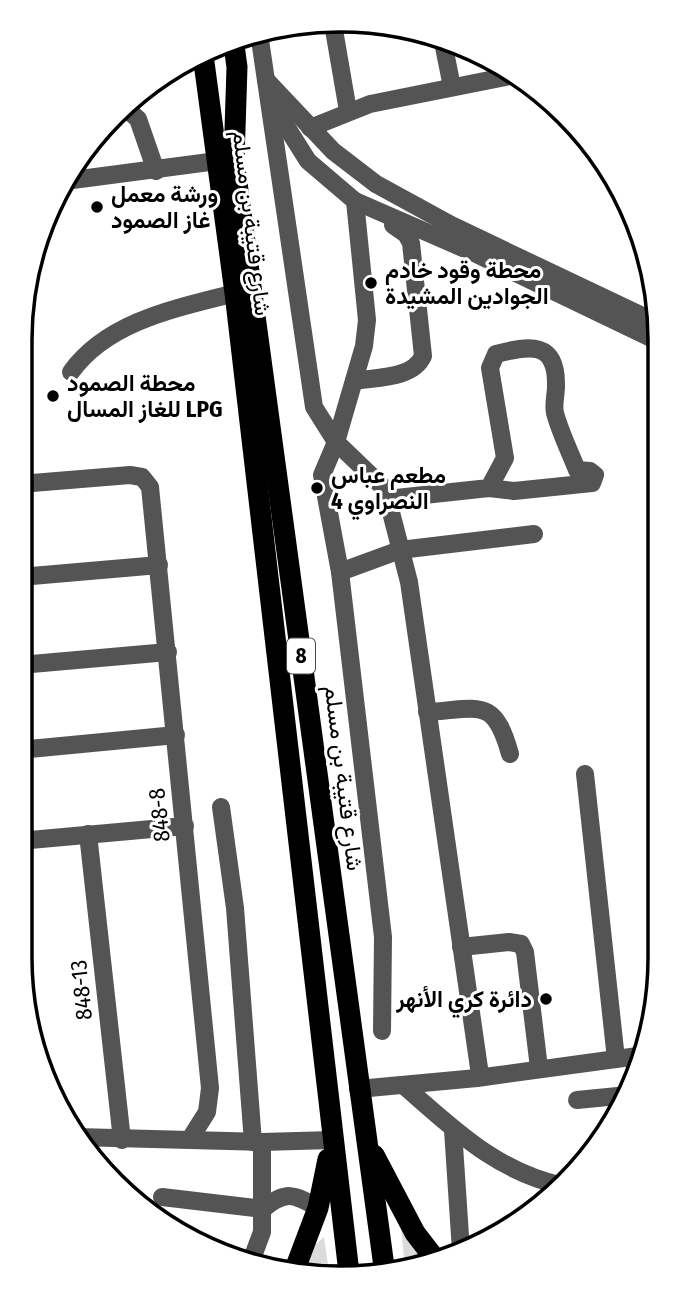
<svg xmlns="http://www.w3.org/2000/svg" width="679" height="1297" font-family="'Fira Sans Condensed',Vazirmatn,sans-serif">
<style>
.green{fill:#dbdbdb}
.lines{fill:none;stroke-linecap:round;stroke-linejoin:round}
.minor{stroke:#545454;stroke-width:18}
.highway{stroke:#000;stroke-width:21}
.poi-dot{fill:#000;stroke:#fff;stroke-width:2.5}
.labels{text-anchor:middle;dominant-baseline:central;stroke-width:6;stroke-linejoin:round;paint-order:stroke}
.shield{fill:#fff;stroke:#4c4c4c;stroke-width:2}
.shield-label{font-size:21px;font-weight:bold;fill:#000}
.poi-label{font-size:23px;font-weight:bold;fill:#000;stroke:#fff;text-anchor:start}
.street-label{font-size:23px;fill:#000;stroke:#fff}
.rim{fill:none;stroke:#000;stroke-width:3.5}
</style>
<rect width="100%" height="100%" fill="#fff"/>
<g class="green">
<polygon points="401,1227 426,1262 405,1268"/>
<polygon points="324,1237 329,1272 306,1270 315,1245"/>
</g>
<g class="lines">
<g class="minor">
<polyline points="333,24 348,111"/>
<polyline points="259,33 314,407 336,442 385,489 409,582 480,1075"/>
<polyline points="443,42 452,87"/>
<polyline points="266,80 333,151 376,184 451,225 657,323"/>
<polyline points="123,106 138,119 156,171"/>
<polyline points="274,107 308,161 355,201 472,252 657,341"/>
<polyline points="310,128 370,104 515,75"/>
<polyline points="65,181 217,161"/>
<polyline points="355,201 367,320 364,346 336,442 322,475 340,572 383,937 382,1031"/>
<path d="M71 372C108 321 177 308 235 293"/>
<path d="M354 381C376 377 413 379 423 356L411 243 406 234 393 225"/>
<polyline points="20,484 130,475 142,477 150,487 210,1088 207,1112 190,1139"/>
<path d="M387 499 489 488 514 491 592 483 595 475 590 471 577 470C570 452 560 432 555 413 553 405 556 395 556 386 557 341 530 345 496 354L490 368 505 458 489 488"/>
<polyline points="340,572 400,550 534,534"/>
<polyline points="20,577 159,565"/>
<polyline points="20,665 168,652"/>
<path d="M427 712C479 709 494 696 510 754"/>
<polyline points="19,750 176,735"/>
<polyline points="585,774 616,1059"/>
<polyline points="221,807 235,908 253,1142"/>
<polyline points="88,834 122,1140"/>
<polyline points="19,841 185,826"/>
<polyline points="461,947 509,942 521,944 525,952 539,1068"/>
<path d="M403 1085C454 1129 495 1171 563 1186"/>
<polyline points="358,1089 477,1078 638,1056"/>
<polyline points="577,1100 628,1095"/>
<polyline points="453,1130 461,1251"/>
<polyline points="77,1137 262,1142 332,1140"/>
<path d="M162 1197 263 1209C286 1190 294 1194 318 1208"/>
<polyline points="250,1264 262,1232 262,1142"/>
</g>
<g class="highway">
<polyline points="233,38 237,67 234,161 385,1274"/>
<polyline points="203,55 235,293 349,1273"/>
<polyline points="374,1155 415,1233 435,1259"/>
<polyline points="295,1269 318,1208 328,1159"/>
</g>
</g>
<g class="poi-dot">
<circle cx="97" cy="207" r="7"/>
<circle cx="371" cy="283" r="7"/>
<circle cx="53" cy="396" r="7"/>
<circle cx="317" cy="488" r="7"/>
<circle cx="546" cy="999" r="7"/>
</g>
<g class="labels">
<rect class="shield" x="287" y="638.5" width="28" height="35" rx="5"/>
<g class="shield-label">
<text x="301" y="656">8</text>
</g>
<g class="poi-label">
<text x="111" y="194">ورشة معمل<tspan x="111" dy="26">غاز الصمود</tspan></text>
<text x="385" y="270">محطة وقود خادم<tspan x="385" dy="26">الجوادين المشيدة</tspan></text>
<text x="67" y="383">محطة الصمود<tspan x="67" dy="26">للغاز المسال LPG</tspan></text>
<text x="331" y="475">مطعم عباس<tspan x="331" dy="26">النصراوي 4</tspan></text>
<text x="532" y="999" text-anchor="end">دائرة كري الأنهر</text>
</g>
<g class="street-label">
<text transform="translate(252 223) rotate(83)">شارع قتيبة بن مسلم</text>
<text transform="translate(344 778) rotate(83)">شارع قتيبة بن مسلم</text>
<text transform="translate(159 815) rotate(-96)">848-8</text>
<text transform="translate(81 990) rotate(-96)">848-13</text>
</g>
</g>
<path d="M0 0H679V1297H0ZM340 32H340A308 308 0 0 1 648 340V958A308 308 0 0 1 340 1266H340A308 308 0 0 1 32 958V340A308 308 0 0 1 340 32Z" fill="#fff" fill-rule="evenodd"/>
<path class="rim" d="M340 32H340A308 308 0 0 1 648 340V958A308 308 0 0 1 340 1266H340A308 308 0 0 1 32 958V340A308 308 0 0 1 340 32Z"/>
</svg>
